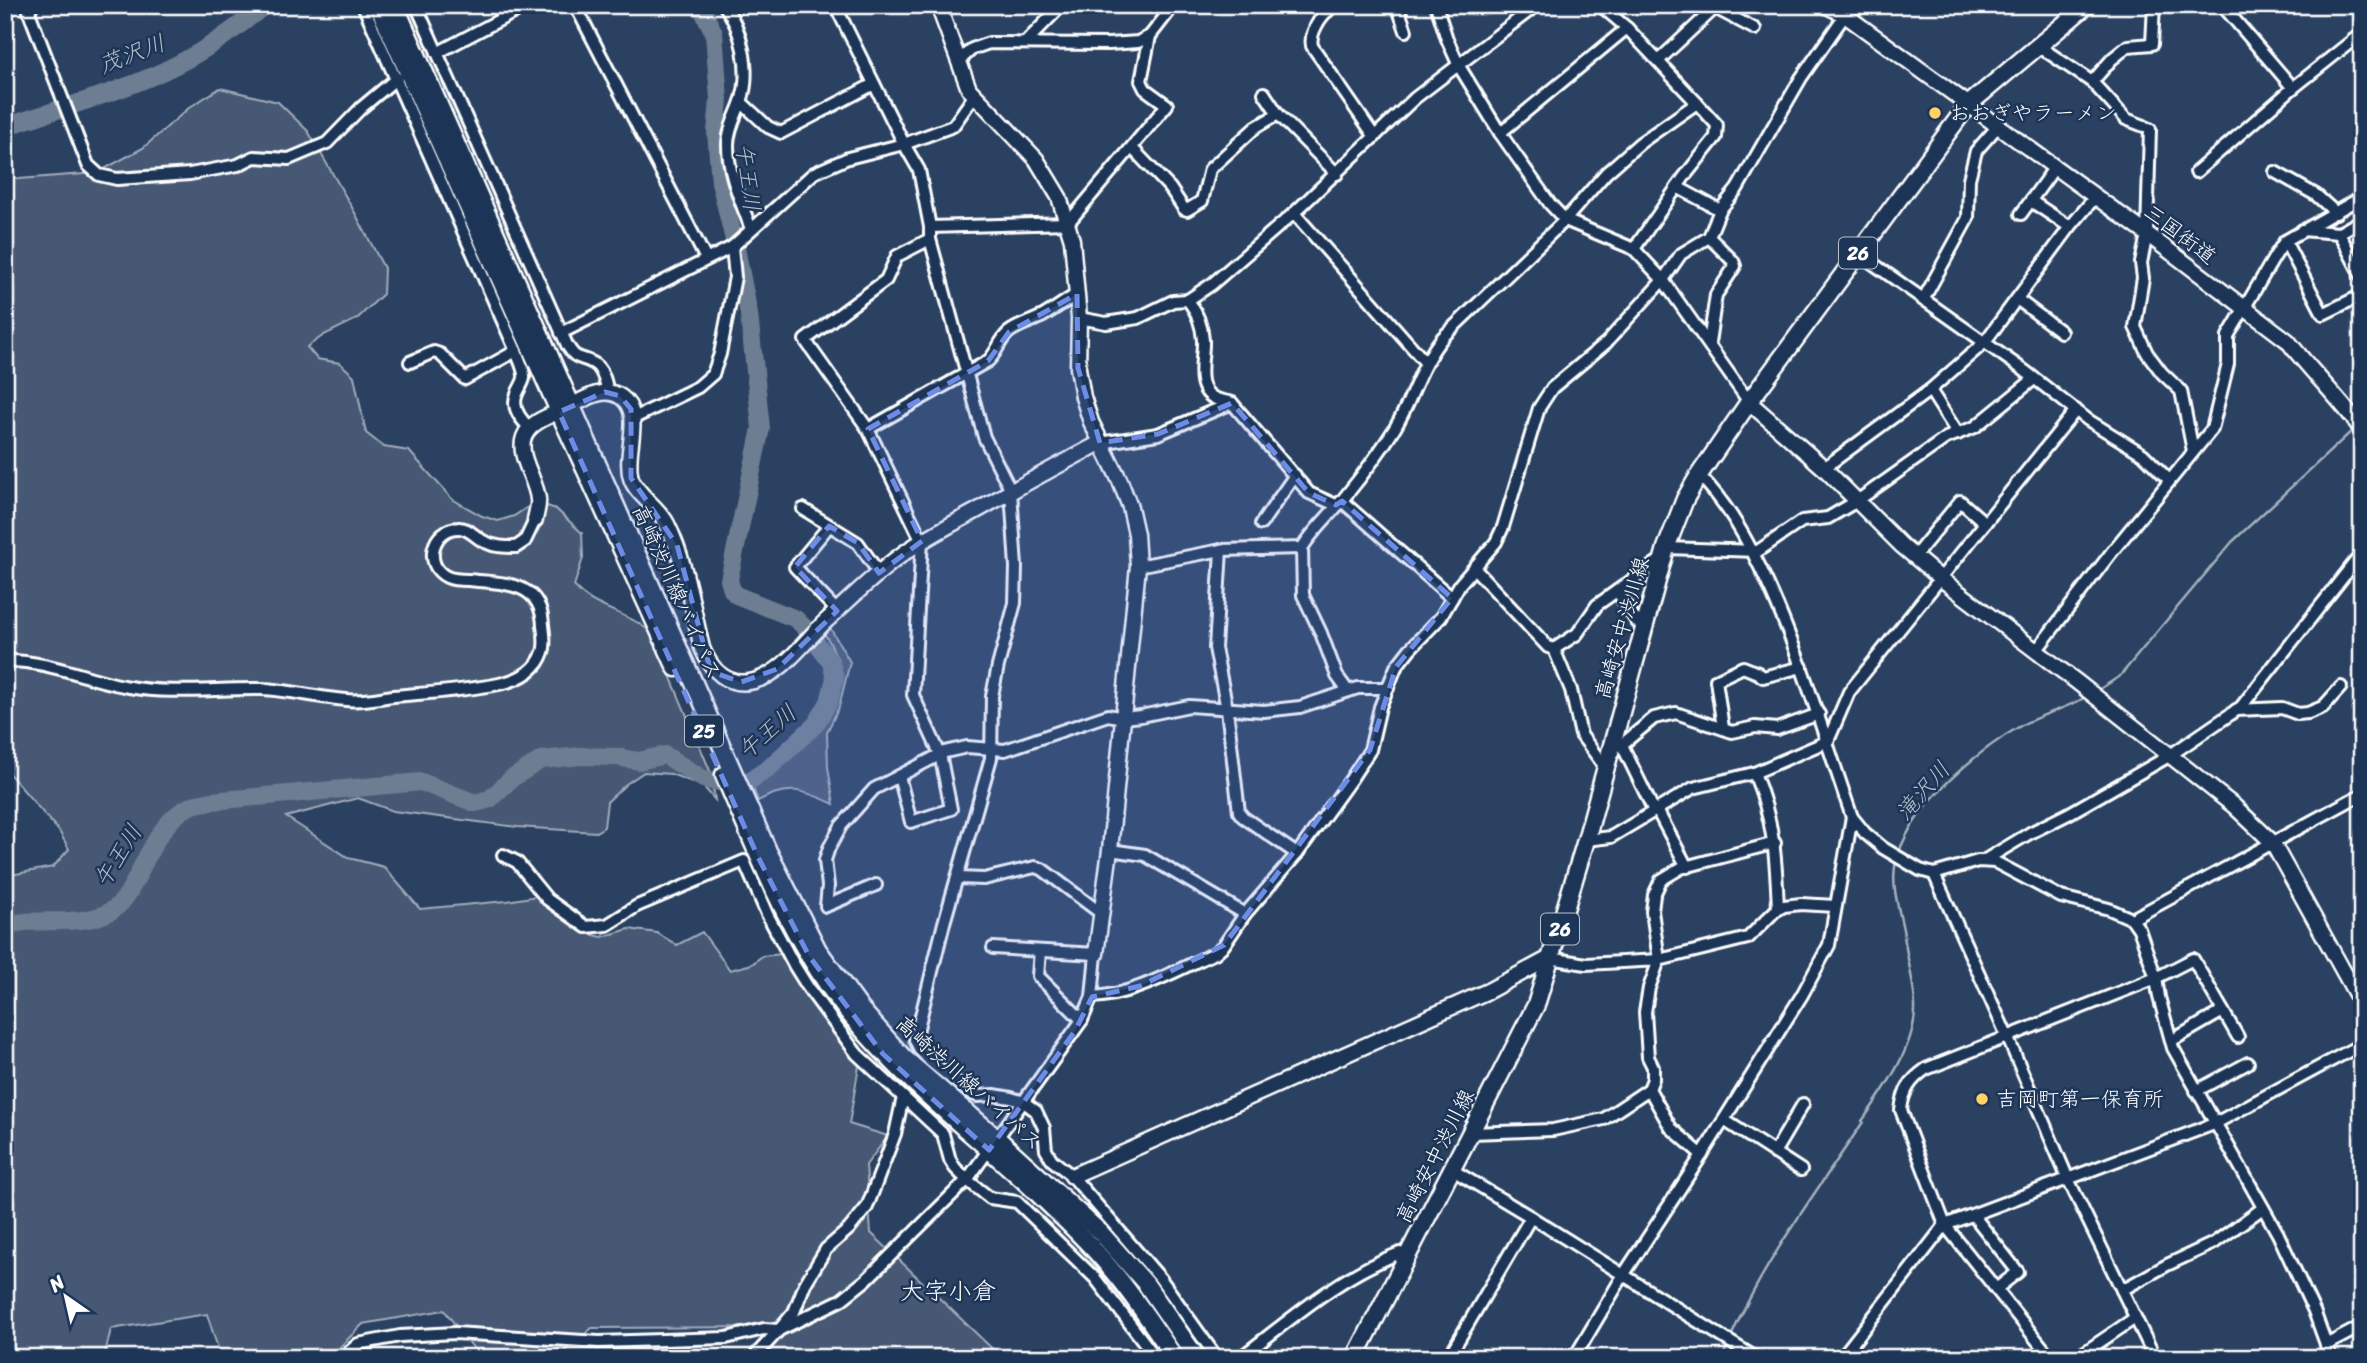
<svg xmlns="http://www.w3.org/2000/svg" width="2367" height="1363" font-family="Sriracha,'Klee One',sans-serif">
<style>
.green{fill:#465975;stroke:#a2acba;stroke-width:2}
.lines{fill:none;stroke-linecap:round;stroke-linejoin:round}
.stream{stroke:#a7b1be;stroke-width:2.5}
.river{stroke:#6d7d92;stroke-width:18}
.street-casing{stroke:#fff;stroke-width:16}
.secondary-casing{stroke:#fff;stroke-width:19}
.primary-casing{stroke:#fff;stroke-width:21}
.street{stroke:#1d3557;stroke-width:10}
.secondary{stroke:#1d3557;stroke-width:14}
.primary{stroke:#1d3557;stroke-width:16}
.marked{fill:#6c8ce6;fill-opacity:0.2;stroke:#6c8ce6;stroke-width:5;stroke-dasharray:14 9;stroke-linejoin:round}
.poi-dot{fill:#ffd166;stroke:#1d3557;stroke-width:2.5}
.labels{text-anchor:middle;dominant-baseline:central;stroke-width:5;stroke-linejoin:round;paint-order:stroke}
.shield{fill:#1d3557;stroke:#bbc2cd;stroke-width:2}
.shield-label{font-size:19px;font-weight:bold;fill:#fff}
.poi-label{font-size:21px;fill:#fff;stroke:#1d3557;text-anchor:start}
.street-label{font-size:21px;fill:#fff;stroke:#1d3557}
.water-label{font-size:23px;font-style:italic;fill:#b6bec8;stroke:#1d3557}
.quarter-label{font-size:24px;fill:#fff;stroke:#1d3557}
</style>
<rect width="100%" height="100%" fill="#2a4161"/>
<filter id="ink" filterUnits="userSpaceOnUse"><feTurbulence type="fractalNoise" baseFrequency=".0143" numOctaves="2"/><feDisplacementMap in="SourceGraphic" scale="14" xChannelSelector="R" yChannelSelector="G"/><feConvolveMatrix kernelMatrix="1 2 1 2 8 2 1 2 1" color-interpolation-filters="sRGB"/></filter>
<g filter="url(#ink)">
<g class="green">
<path d="M220 88 278 102 308 131 354 211 384 268 383 294 357 319 324 335 307 347 317 359 340 363 354 376 366 433 384 447 409 451 452 499 482 516 498 521 514 516 535 502 556 509 582 533 583 558 574 586C595 611 631 611 653 635L711 773 715 800 703 786 671 774 644 772 626 784 607 802 604 827 596 832 517 827 393 811 358 798 286 817 349 858 384 867 420 909 507 901 537 896 586 933 602 937 629 929 657 933 677 945 702 932 730 970 752 964 762 956 782 954 809 998 859 1066 849 1124 888 1136 866 1165 871 1233 1002 1358H756L784 1327 592 1328 556 1358H481L444 1310 363 1324 329 1358H221L207 1314 111 1329 104 1358H5V876L53 867 69 849 59 831 5 769V173L19 179 97 173 143 148 190 107Z"/>
<path d="M829 626 850 662 839 707 827 732 828 767 834 804C804 790 788 784 758 801L751 783C799 752 869 693 823 632Z"/>
</g>
<g class="lines">
<g class="stream">
<polyline points="2097,691 2120,676 2232,542 2354,429"/>
<path d="M1898 855C1915 803 1976 752 2022 725 2042 714 2065 709 2086 697"/>
<path d="M1730 1339C1764 1261 1816 1192 1863 1122L1862 1121C1884 1090 1917 1044 1915 1005 1914 981 1907 959 1904 935 1900 910 1890 887 1896 861"/>
<polyline points="1722,1358 1728,1345"/>
</g>
<g class="river">
<path d="M5 127C60 108 126 91 176 65 208 49 237 28 265 5"/>
<path d="M5 926C38 915 80 929 111 911 124 903 130 890 137 877 149 853 164 817 191 806 197 803 205 803 212 801L421 782 475 803 490 799 511 779 541 760 581 756 616 757 639 761 665 755 703 779 727 783 751 780 769 768 816 724 829 702 835 678 831 662 805 628 796 619 736 595 732 590 729 580 761 428 749 314 736 248 720 182 716 132 719 99 714 33 700 5"/>
</g>
<g class="street-casing">
<g id="street">
<polyline points="32,5 29,12 88,165 99,175 117,179 190,174 238,165 254,157 289,159 327,143 361,108 397,78"/>
<path d="M363 5 516 351C519 360 525 370 524 378 523 384 519 388 517 394 511 407 520 419 530 428"/>
<path d="M416 5 567 345C577 362 579 355 593 363 603 368 606 383 608 393"/>
<polyline points="575,5 706,259"/>
<path d="M724 5C742 29 751 70 742 99 737 114 728 129 728 145 728 175 741 201 751 229"/>
<polyline points="835,5 904,144 919,170 930,227 930,239 984,437 1011,491 1016,567 1015,603 998,666 992,696 991,758 944,923 915,1040 920,1050 930,1061 966,1090 977,1096 994,1095 1011,1098 1024,1102 1036,1111 1044,1128 1046,1150 1052,1160 1072,1176 1160,1278 1217,1358"/>
<polyline points="1397,5 1406,31"/>
<polyline points="1436,5 1447,39 1459,66 1500,133 1550,204 1565,220 1634,249 1663,280 1749,402"/>
<polyline points="2222,5 2293,88"/>
<path d="M1329 10C1320 16 1309 35 1312 46L1375 137"/>
<polyline points="1025,43 1062,5"/>
<polyline points="2040,47 2092,82 2112,59 2128,46 2152,44 2154,5"/>
<polyline points="437,53 528,5"/>
<polyline points="959,61 972,49 989,43 1109,44 1138,42 1150,36 1174,5"/>
<polyline points="1658,61 1715,8 1755,29"/>
<polyline points="2092,82 2126,119 2144,126"/>
<polyline points="1264,93 1278,114 1337,174"/>
<polyline points="741,102 768,127 781,133 874,84"/>
<polyline points="2150,129 2147,234 2141,263 2143,278 2135,327 2147,353 2162,373 2181,391 2193,451"/>
<polyline points="1500,133 1627,28"/>
<polyline points="1132,148 1170,188 1184,209 1187,210 1202,201 1210,169 1256,127 1278,114"/>
<polyline points="2196,172 2293,88 2362,33"/>
<polyline points="2275,172 2316,195 2336,213"/>
<polyline points="1677,187 1720,210"/>
<polyline points="2031,201 2070,227"/>
<polyline points="1294,213 1425,362"/>
<polyline points="2021,214 2055,167"/>
<polyline points="930,227 1068,223 1167,105 1145,89 1141,81 1150,36"/>
<polyline points="2302,230 2339,233 2362,220"/>
<polyline points="2339,233 2362,277"/>
<polyline points="2285,241 2323,314 2362,295"/>
<polyline points="1634,249 1684,177 1716,137 1717,125 1697,103"/>
<polyline points="1858,253 2025,371 2088,420 2143,454 2169,480"/>
<polyline points="2017,299 2061,332"/>
<path d="M1188 300C1197 312 1202 324 1203 340 1204 358 1193 390 1216 399 1221 401 1227 401 1232 403L1309 493 1336 505"/>
<polyline points="1923,300 1968,218 1969,179 1976,151 1998,126"/>
<polyline points="1079,318 1106,323 1138,318 1173,301 1188,300 1212,284 1294,213 1415,98 1537,5"/>
<polyline points="561,333 732,247 814,173 848,158 904,144 953,126 974,96"/>
<polyline points="1709,343 1716,295 1735,266 1733,261 1709,237"/>
<polyline points="410,362 434,352 440,354 465,379 516,351"/>
<polyline points="1930,390 1958,434"/>
<polyline points="634,418 698,387 713,374 720,354 735,277 732,247"/>
<path d="M868 429 988 361C997 353 999 341 1008 333 1018 325 1031 322 1043 316 1055 309 1066 301 1077 294"/>
<polyline points="1100,443 1158,434 1232,403"/>
<polyline points="1824,468 1930,390 1984,343 2070,227 2096,196"/>
<path d="M1699 475C1732 508 1753 551 1772 593 1804 666 1826 742 1852 817L1865 833 1883 848 1920 870 1934 874 1978 861 1995 862 2061 897 2109 909 2132 919 2139 929 2156 978 2159 997 2173 1048 2278 1234 2314 1311 2331 1358"/>
<polyline points="1342,501 1452,598"/>
<polyline points="803,509 858,543 879,573"/>
<polyline points="1261,524 1295,475"/>
<polyline points="829,526 795,567 837,611"/>
<polyline points="1302,548 1303,595 1321,633 1337,676 1348,691"/>
<polyline points="1666,548 1758,551 1802,521 1828,518 1857,501 1946,438 1975,427 2034,379"/>
<polyline points="1221,550 1215,648 1227,709 1239,812 1243,817 1297,854"/>
<polyline points="1914,557 1960,501 1985,523"/>
<path d="M1138 566 1221 550 1302 548C1314 529 1330 515 1344 498 1362 476 1380 452 1395 428 1413 398 1421 363 1443 337L1565 220 1606 173 1640 143 1697 103 1627 28 1600 5"/>
<polyline points="1474,568 1548,647 1554,649 1571,690 1581,735 1605,767"/>
<polyline points="1617,591 1637,622 1645,625"/>
<polyline points="1554,649 1577,634 1597,605 1663,558"/>
<polyline points="2036,651 2111,553 2212,429 2228,364 2228,336 2275,256 2285,241 2362,197"/>
<path d="M5 661C48 660 88 680 129 687 172 695 218 688 262 689 290 690 318 698 346 700 361 702 378 698 393 696 428 693 464 691 499 684 518 680 537 671 543 652 546 644 544 634 543 625 541 580 503 584 468 580 461 580 453 580 447 577 422 565 433 528 458 528 469 527 475 538 485 542 495 547 505 547 516 547L525 541 535 520"/>
<polyline points="2236,710 2282,708 2298,714 2308,713 2323,707 2341,687"/>
<polyline points="1723,728 1716,680 1743,667 1758,673 1763,677 1802,667"/>
<polyline points="1621,743 1654,811"/>
<polyline points="1611,746 1625,742 1654,718 1676,713 1732,732 1755,727 1777,729 1819,714"/>
<path d="M1754 773C1774 820 1776 858 1778 909"/>
<polyline points="899,776 911,822 951,809 940,754 913,695 922,541 868,429 805,340 886,280 897,256 930,239"/>
<polyline points="1657,810 1687,867"/>
<polyline points="1586,840 1611,837 1693,788 1754,773 1828,741 1849,692 2076,410"/>
<polyline points="1110,850 1145,855 1245,914"/>
<polyline points="503,855 517,862 547,899 586,927 607,925 637,906 744,861 767,914 794,965 809,989 857,1054 943,1134 950,1160 955,1168 967,1180 990,1198 1017,1202 1095,1278 1156,1358"/>
<polyline points="1985,860 2030,833 2068,814 2169,756 2241,707 2362,553"/>
<polyline points="1934,874 2007,1036 2068,1179 2155,1358"/>
<polyline points="958,878 984,879 1035,867 1042,869 1102,914"/>
<polyline points="876,885 826,906 828,886 825,860 829,848 841,826 874,789 945,752 967,747 1005,750 1108,715 1123,718 1141,716 1189,706 1264,711 1300,707 1358,688 1388,688"/>
<polyline points="2132,919 2362,794"/>
<polyline points="1040,951 1038,976 1082,1020"/>
<polyline points="1550,958 1586,964 1659,960 1748,938 1775,911 1784,906 1801,904 1835,906"/>
<path d="M1092 997C1135 995 1176 970 1215 953L1224 945 1245 914 1297 854 1351 779 1370 750 1380 707 1396 667 1410 649 1441 617 1460 584 1496 542 1503 527 1539 408 1552 388 1606 343 1663 280 1681 254 1709 237 1720 210 1737 189 1801 78 1852 5"/>
<polyline points="2171,1041 2223,1011"/>
<polyline points="1649,1089 1671,1128 1702,1155"/>
<polyline points="2196,1091 2248,1063"/>
<polyline points="1724,1120 1801,1170"/>
<polyline points="1471,1133 1553,1130 1604,1119 1649,1089 1653,1079 1653,1067 1648,1057 1645,1012 1649,988 1659,960 1652,911 1654,895 1661,880 1681,868 1775,843"/>
<polyline points="1774,1153 1803,1104"/>
<polyline points="1451,1169 1531,1217 1756,1358"/>
<polyline points="1973,1215 2018,1272 1996,1289"/>
<polyline points="2122,1290 2167,1265 2214,1243 2263,1208"/>
<polyline points="2326,1345 2362,1326"/>
<polyline points="342,1358 358,1344 400,1336 455,1333 599,1342 726,1338 764,1329 779,1330 794,1312 805,1284 826,1249 849,1229 867,1207 895,1134 903,1097"/>
<polyline points="753,1358 779,1330 841,1300 866,1280 967,1180 1082,1020 1092,997 1096,954 993,948"/>
<path d="M1240 1358C1290 1320 1340 1275 1400 1253L1407 1256"/>
<polyline points="1448,1358 1531,1217"/>
<polyline points="1571,1358 1577,1353 1624,1274 1698,1161 1802,995 1829,945 1852,817"/>
<polyline points="1841,1358 1945,1225 2214,1124 2362,1044"/>
<path d="M2051 1358 1945 1225 1901 1110C1903 1091 1910 1080 1926 1069L2156 978 2193 959 2238 1037"/>
<polyline points="2076,1358 2135,1318"/>
</g>
</g>
<g class="secondary-casing">
<g id="secondary">
<polyline points="938,5 969,89 1036,159 1059,197 1072,240 1079,318 1078,368 1083,397 1091,422 1120,481 1130,507 1136,534 1138,566 1110,850 1096,954"/>
<path d="M1825 5 1845 15 2147 234 2288 341C2311 372 2340 398 2362 430"/>
<polyline points="1749,402 1824,468 1902,546 1940,578 2077,682 2234,806 2272,842 2362,1005"/>
<path d="M535 520C536 513 539 506 538 499 536 479 517 456 524 437 530 421 552 415 567 408 583 400 604 385 621 397 645 414 623 453 631 478 636 495 659 507 667 524 686 562 692 607 702 648 711 670 728 688 754 681 784 673 805 640 827 620 851 598 874 575 900 556 924 538 951 525 978 510 1018 487 1059 465 1100 443"/>
<polyline points="1072,1176 1488,991 1550,958"/>
</g>
</g>
<g class="primary-casing">
<g id="primary">
<polyline points="378,5 565,425 676,668"/>
<polyline points="395,5 768,851 818,950 860,1008 903,1057 998,1139 1101,1233 1146,1284 1197,1358"/>
<path d="M724 775C760 859 793 946 852 1017 906 1083 974 1134 1036 1192 1061 1216 1088 1241 1110 1268 1134 1296 1154 1327 1175 1358"/>
<polyline points="1355,1358 1536,1005 1586,840 1666,548 1685,499 1699,475 1749,402 1968,105 2087,5"/>
</g>
</g>
<use href="#street" class="street"/>
<use href="#secondary" class="secondary"/>
<use href="#primary" class="primary"/>
</g>
</g>
<path class="marked" d="M1077 294 1078 368 1100 443 1158 434 1232 403 1309 493 1336 505 1342 501 1452 598 1396 667 1370 750 1224 945 1140 986 1092 997 1075 1031 989 1150 883 1054 809 956 758 857 559 412 605 392 620 396 631 409V478L677 545 708 661 718 674 741 682 777 669 837 611 795 567 829 526 858 543 879 573 922 541 868 429 988 361 1009 332Z"/>
<g class="poi-dot">
<circle cx="1935" cy="113" r="7"/>
<circle cx="1982" cy="1099" r="7"/>
</g>
<g class="labels">
<g class="shield">
<rect x="1839" y="237.5" width="38" height="31" rx="5"/>
<rect x="685" y="715.5" width="38" height="31" rx="5"/>
<rect x="1541" y="913.5" width="38" height="31" rx="5"/>
</g>
<g class="shield-label">
<text x="1858" y="253">26</text>
<text x="704" y="731">25</text>
<text x="1560" y="929">26</text>
</g>
<g class="poi-label">
<text x="1949" y="113">おおぎやラーメン</text>
<text x="1996" y="1099">吉岡町第一保育所</text>
</g>
<g class="street-label">
<text transform="translate(2180 234) rotate(37)">三国街道</text>
<text transform="translate(677 592) rotate(66)">高崎渋川線バイパス</text>
<text transform="translate(1622 628) rotate(-74)">高崎安中渋川線</text>
<text transform="translate(969 1083) rotate(42)">高崎渋川線バイパス</text>
<text transform="translate(1435 1156) rotate(-63)">高崎安中渋川線</text>
</g>
<g class="water-label">
<text transform="translate(132 54) rotate(-21)">茂沢川</text>
<text transform="translate(748 177) rotate(83)">午王川</text>
<text transform="translate(767 732) rotate(-41)">午王川</text>
<text transform="translate(1923 791) rotate(-49)">滝沢川</text>
<text transform="translate(118 856) rotate(-58)">午王川</text>
</g>
<g class="quarter-label">
<text x="948" y="1291">大字小倉</text>
</g>
</g>
<rect width="2367" height="1363" fill="none" stroke="#1d3557" stroke-width="28"/>
<rect x="14" y="14" width="2339" height="1335" fill="none" stroke="#fff" stroke-width="2.5" filter="url(#ink)"/>
<g transform="translate(66 1297) rotate(326)" stroke="#1d3557" stroke-width="5" paint-order="stroke">
<path d="M0-5L12 26L0 18L-12 26Z" fill="#ffffff"/>
<text y="-10" font-size="19" font-weight="bold" text-anchor="middle" fill="#ffffff">N</text>
</g>
</svg>
